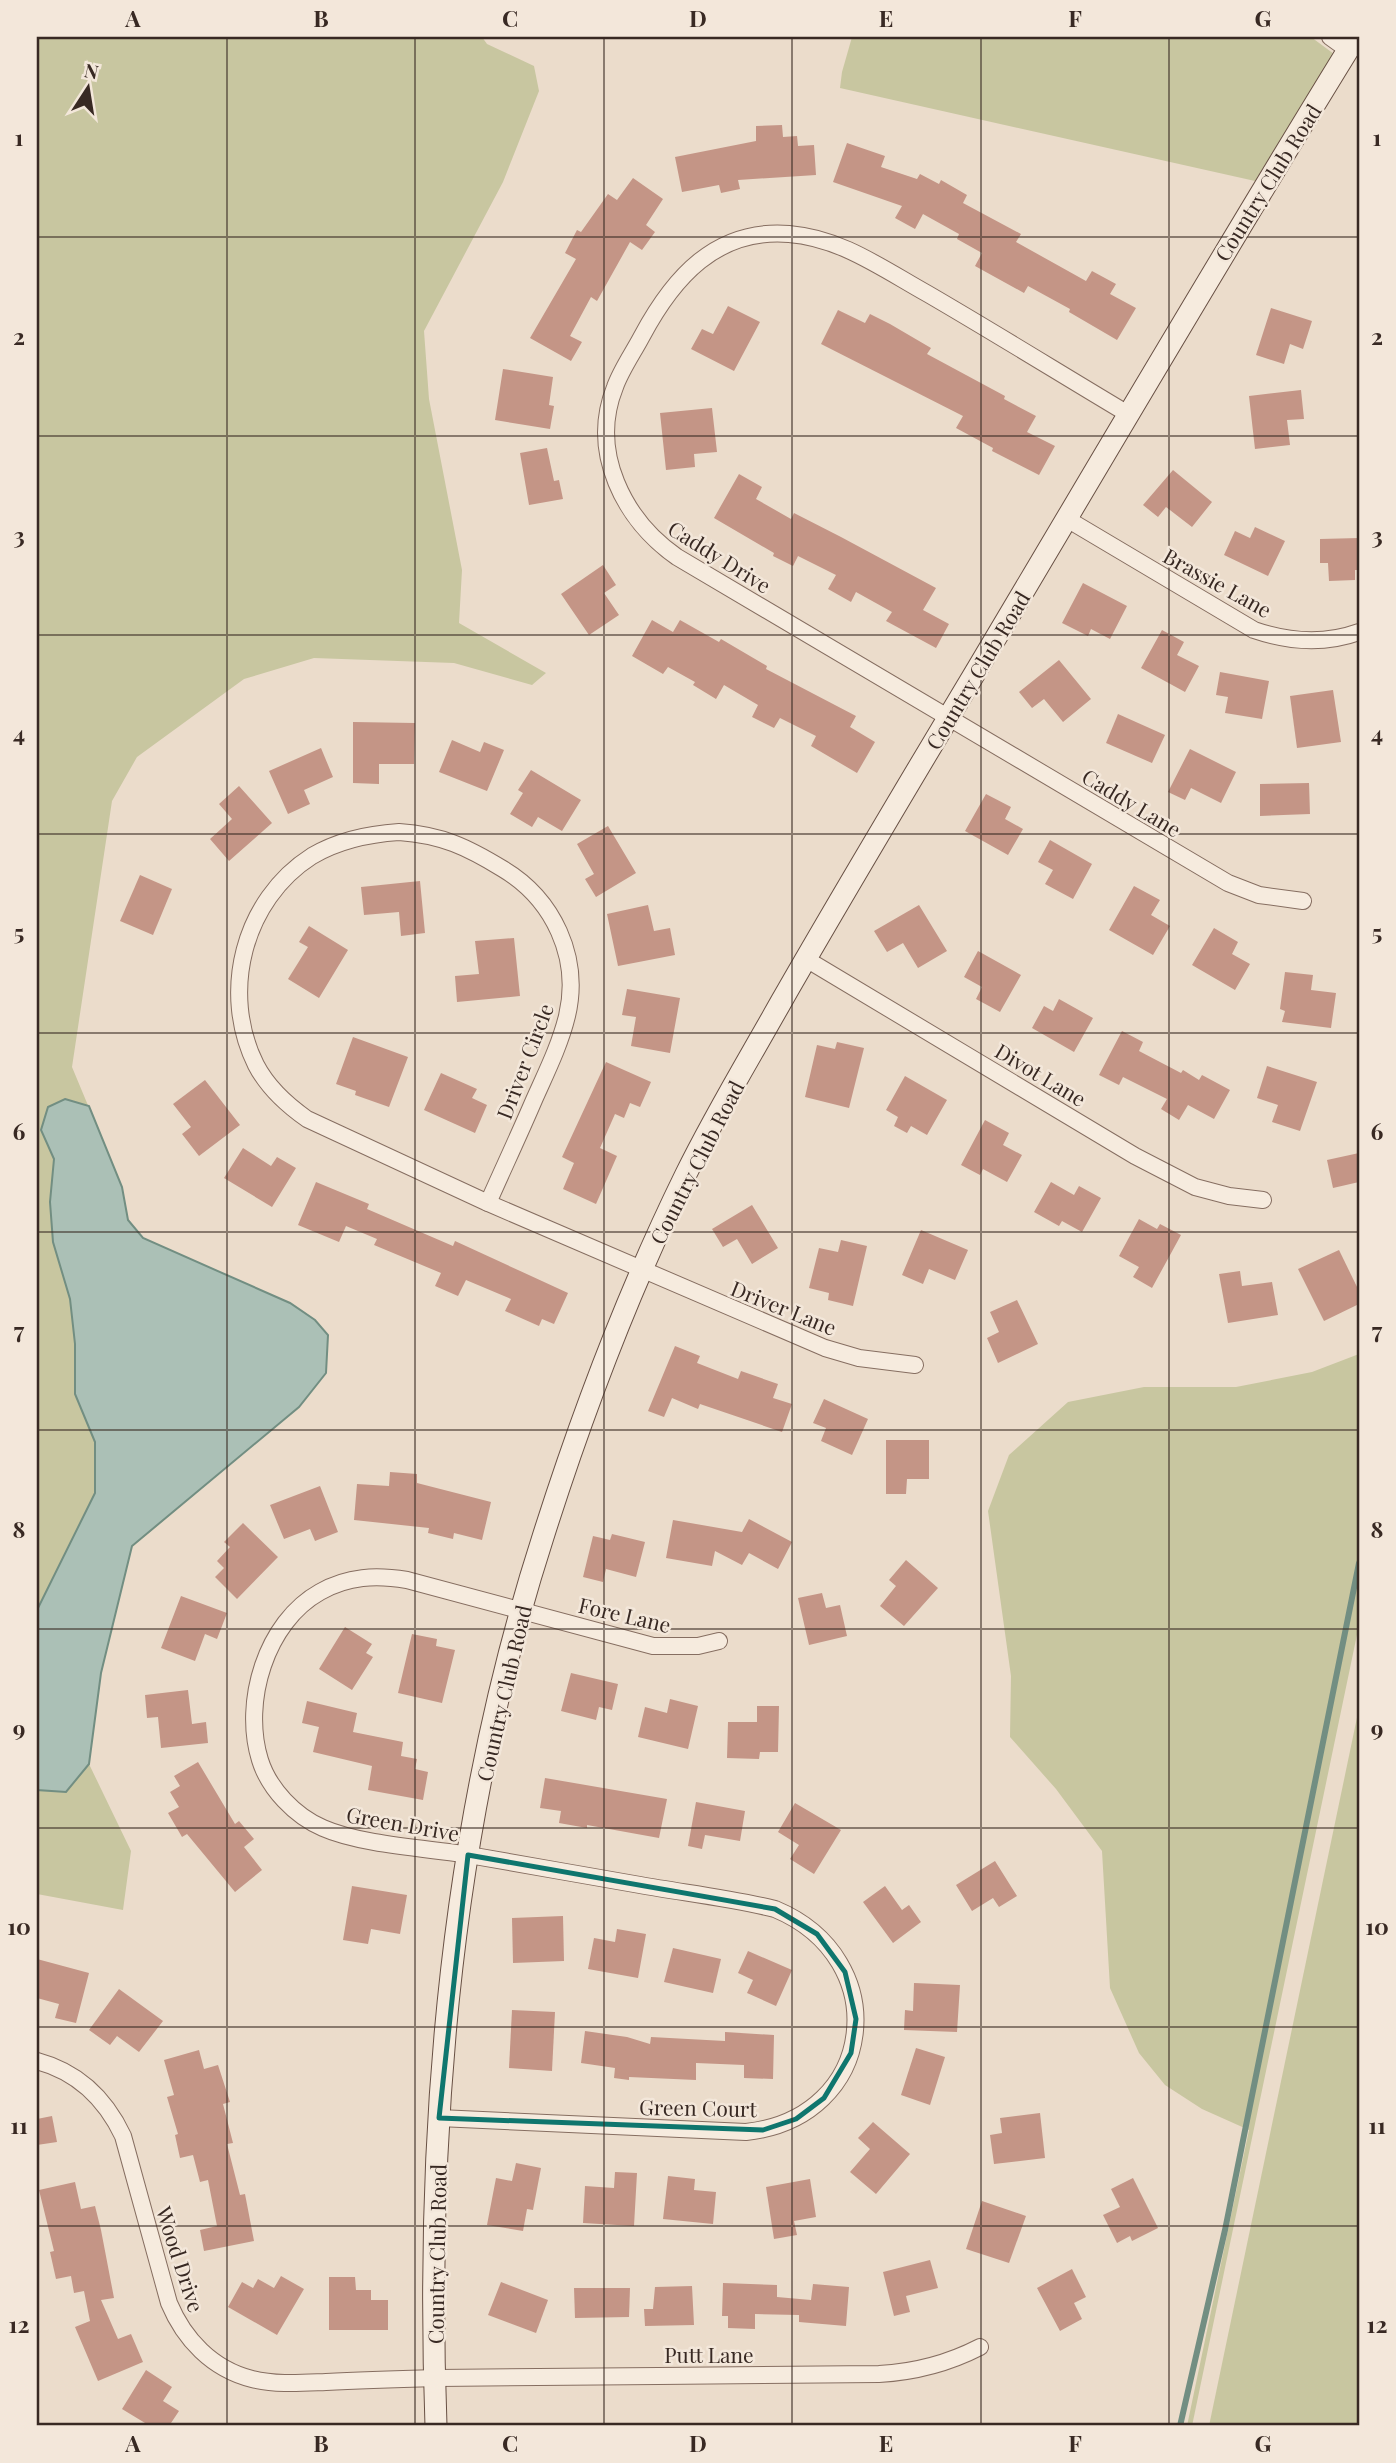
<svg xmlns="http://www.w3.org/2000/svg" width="1396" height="2463" font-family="'Playfair Display',serif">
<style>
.green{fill:#c8c6a0}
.water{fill:#abc0b6;stroke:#728e82;stroke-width:2}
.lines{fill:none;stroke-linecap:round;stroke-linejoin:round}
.stream{stroke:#728e82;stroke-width:6}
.building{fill:#c49586}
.street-casing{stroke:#866e61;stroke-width:18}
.secondary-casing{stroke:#685044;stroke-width:23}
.street{stroke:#f6ebde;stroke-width:16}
.secondary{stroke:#f6ebde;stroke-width:21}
.marked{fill:none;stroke:#0f766e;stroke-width:5;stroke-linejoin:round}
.grid{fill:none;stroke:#382923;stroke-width:2;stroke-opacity:0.55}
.labels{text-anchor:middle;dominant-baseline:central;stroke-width:5;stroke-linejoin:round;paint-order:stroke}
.street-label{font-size:21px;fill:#382923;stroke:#f3e7da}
.neatline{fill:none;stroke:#382923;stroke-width:2.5}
.grid-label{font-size:23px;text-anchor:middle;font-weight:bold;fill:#382923}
</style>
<rect width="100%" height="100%" fill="#ebdccb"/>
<g class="green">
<polygon points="37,37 482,37 487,44 534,66 539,91 503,182 424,331 429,399 462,570 459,623 546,673 532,685 454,663 314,658 244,679 137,757 112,801 72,1067 122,1187 128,1220 143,1238 290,1303 315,1320 328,1335 326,1373 299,1407 132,1547 101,1673 89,1764 131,1851 123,1910 37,1894"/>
<polygon points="852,37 1311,37 1334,54 1255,181 840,88 842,72"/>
<polygon points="1359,1354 1359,1625 1192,2426 1187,2426 1249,2130 1202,2109 1165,2085 1139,2053 1110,1988 1102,1851 1056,1789 1010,1737 1011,1676 988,1511 1009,1455 1068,1402 1144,1387 1236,1387 1312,1372"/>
<polygon points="1359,1708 1359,2426 1209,2426"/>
</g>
<polygon class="water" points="65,1099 89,1106 122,1187 128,1220 143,1238 290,1303 315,1320 328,1335 326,1373 299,1407 132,1546 101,1673 89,1764 66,1792 37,1790 37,1610 95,1493 95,1442 75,1394 75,1344 70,1299 53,1242 50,1202 54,1159 41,1130 48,1107"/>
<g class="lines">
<polyline class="stream" points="1180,2426 1225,2230 1359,1563"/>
</g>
<g class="building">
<polygon points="782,125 783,137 797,136 798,146 814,145 816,175 738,180 740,189 721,193 719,185 682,192 675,157 756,141 756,126"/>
<polygon points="847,143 885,156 881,167 917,179 920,174 939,184 941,180 967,195 963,203 1021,234 1016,242 1086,281 1092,271 1116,284 1110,294 1136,308 1117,340 1069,312 1070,309 1028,286 1024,293 975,266 982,253 957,239 959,234 923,214 915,229 895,218 902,206 833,182"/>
<polygon points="633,178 663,199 646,225 655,232 642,250 630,242 597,301 591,297 570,336 582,342 571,361 530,338 576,259 565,253 577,230 581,232 608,194 617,200"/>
<polygon points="728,306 760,322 734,371 691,349 702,329 713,334"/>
<polygon points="1271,308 1312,321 1303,349 1290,344 1284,364 1256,355"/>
<polygon points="838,310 865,323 870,314 890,324 931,348 927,354 1005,396 1004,399 1036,416 1027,432 1055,446 1039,475 992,451 993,448 956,428 963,416 821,344"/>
<polygon points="503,369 553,377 549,405 554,406 550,429 495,420"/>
<polygon points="1301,390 1304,419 1287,420 1290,445 1255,449 1249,396"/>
<polygon points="712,408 717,452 694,454 695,467 666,470 660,413"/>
<polygon points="547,448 554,481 559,480 563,499 529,505 520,453"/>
<polygon points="1173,470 1212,502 1192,527 1166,507 1158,517 1143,505"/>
<polygon points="739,474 762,487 756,499 791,519 794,513 841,537 936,588 923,610 949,624 936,648 886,621 892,612 856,592 851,602 828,589 836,575 798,556 793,566 773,556 774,553 714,518"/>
<polygon points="1255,527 1285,541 1268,576 1224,555 1235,531 1250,538"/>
<polygon points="1359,538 1359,570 1355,570 1355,580 1329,581 1328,563 1320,563 1320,539"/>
<polygon points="603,565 616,585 604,593 619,615 589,635 561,594"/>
<polygon points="1083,583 1127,606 1110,639 1091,629 1088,636 1062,623"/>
<polygon points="652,620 673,632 680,620 719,642 721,639 767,666 766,669 856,716 850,727 875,742 857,773 811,746 816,736 780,718 774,728 752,717 758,705 724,685 716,699 693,685 695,682 668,667 663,674 632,656"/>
<polygon points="1162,630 1184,642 1177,655 1199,666 1185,692 1141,668"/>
<polygon points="1059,660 1091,699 1063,722 1044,699 1032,708 1019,692"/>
<polygon points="1220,672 1269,681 1262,719 1225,713 1228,697 1216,695"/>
<polygon points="1333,690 1341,742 1297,748 1290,696"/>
<polygon points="1118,714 1165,735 1152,763 1106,743"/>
<polygon points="353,722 415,723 414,764 379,764 379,784 353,783"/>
<polygon points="452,740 480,752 484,742 504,750 487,791 439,772"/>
<polygon points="321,748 333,777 304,790 310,804 288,814 269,771"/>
<polygon points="1190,749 1236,772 1221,803 1191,788 1185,800 1168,792"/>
<polygon points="531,770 581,800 562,831 538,817 532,827 510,814 523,793 518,790"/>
<polygon points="1309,783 1310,814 1260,816 1260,784"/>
<polygon points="239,786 272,823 229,861 210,839 232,819 219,804"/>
<polygon points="986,794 1011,807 1005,819 1023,829 1008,855 965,831"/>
<polygon points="608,826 636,873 596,897 585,879 594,874 577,844"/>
<polygon points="1050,840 1092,864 1073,899 1045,884 1053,870 1038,862"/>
<polygon points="140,875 172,889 153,935 120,921"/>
<polygon points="420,881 425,933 401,936 399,912 364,915 361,887"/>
<polygon points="1134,886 1160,900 1151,915 1170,926 1153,955 1109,930"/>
<polygon points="648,905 654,931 670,928 675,955 618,966 607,914"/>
<polygon points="919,905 947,951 918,968 903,943 887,952 874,931"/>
<polygon points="309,926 348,950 319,998 288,979 308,947 299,942"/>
<polygon points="1214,928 1238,942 1232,954 1250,964 1235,990 1192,965"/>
<polygon points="514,938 520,996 457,1002 455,976 479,974 475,941"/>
<polygon points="978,951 1021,975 1000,1012 976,999 982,987 964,977"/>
<polygon points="1285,972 1313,975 1311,990 1336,993 1331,1028 1282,1022 1285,1011 1280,1009"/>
<polygon points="627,989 680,998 670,1053 631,1046 636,1017 622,1015"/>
<polygon points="1059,999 1093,1018 1074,1052 1032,1028 1044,1006 1053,1011"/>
<polygon points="1122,1031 1143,1042 1139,1051 1181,1073 1183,1070 1199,1080 1202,1075 1230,1090 1214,1119 1188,1105 1179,1120 1161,1109 1167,1099 1123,1077 1119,1085 1099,1075"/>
<polygon points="353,1037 408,1057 389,1107 355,1095 356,1091 336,1084"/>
<polygon points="837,1042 864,1048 849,1108 805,1097 817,1045 835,1049"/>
<polygon points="606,1062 651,1082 640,1107 630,1103 624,1118 615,1114 600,1148 617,1156 596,1204 563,1189 574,1163 562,1157"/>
<polygon points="1267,1066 1317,1082 1300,1131 1272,1122 1278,1105 1257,1098"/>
<polygon points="441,1073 477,1089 472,1098 487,1105 475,1133 424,1110"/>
<polygon points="905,1076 947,1100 927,1135 911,1126 907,1133 894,1126 898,1117 886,1110"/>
<polygon points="205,1080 240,1125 199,1156 182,1134 191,1127 173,1104"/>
<polygon points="985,1120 1009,1133 1003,1145 1022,1155 1007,1182 983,1169 980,1175 961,1165"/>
<polygon points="243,1148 271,1166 277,1157 296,1168 272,1207 224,1178"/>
<polygon points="1359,1153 1359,1182 1333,1188 1327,1160"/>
<polygon points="316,1182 369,1204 367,1209 453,1246 455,1241 568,1293 554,1324 542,1319 539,1326 505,1311 511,1299 466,1280 458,1296 435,1286 441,1273 374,1245 377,1239 346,1226 339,1242 298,1225"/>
<polygon points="1051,1182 1074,1195 1079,1186 1101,1198 1082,1232 1062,1221 1059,1226 1034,1212"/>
<polygon points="752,1205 778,1248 752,1264 737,1239 723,1247 712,1229"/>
<polygon points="1139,1219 1157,1229 1160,1224 1181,1235 1152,1288 1133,1277 1139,1267 1119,1256"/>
<polygon points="921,1230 968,1250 955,1280 929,1269 923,1284 902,1275"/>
<polygon points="841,1240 867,1246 853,1306 828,1300 829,1293 809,1288 819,1248 838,1252"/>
<polygon points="1339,1250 1359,1291 1359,1304 1324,1321 1298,1269"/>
<polygon points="1240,1271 1242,1286 1272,1282 1278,1315 1228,1323 1219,1274"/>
<polygon points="1017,1300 1038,1344 998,1363 987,1338 999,1332 990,1312"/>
<polygon points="675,1346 700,1356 697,1363 738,1379 741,1371 778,1384 773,1398 792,1404 782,1432 700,1404 698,1409 672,1398 664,1417 648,1411"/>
<polygon points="824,1399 868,1419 852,1455 821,1441 826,1428 813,1423"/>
<polygon points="886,1440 929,1440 929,1479 907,1479 906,1494 886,1494"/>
<polygon points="390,1472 417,1474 417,1483 491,1502 482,1540 454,1533 453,1539 428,1533 429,1528 354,1520 357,1484 389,1486"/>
<polygon points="320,1486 338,1532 315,1541 310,1529 284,1539 270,1505"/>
<polygon points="749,1519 792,1542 778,1569 749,1553 742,1565 715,1551 712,1566 666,1558 673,1520 742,1532"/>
<polygon points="243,1523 278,1557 237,1599 215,1577 224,1568 217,1561 230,1547 224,1542"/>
<polygon points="612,1534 645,1542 636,1577 606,1569 603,1582 583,1577 593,1536 610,1540"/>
<polygon points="906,1560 938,1588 904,1626 880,1606 896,1586 889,1580"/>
<polygon points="822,1593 826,1608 840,1605 847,1636 809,1645 798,1598"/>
<polygon points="181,1596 227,1613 217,1639 205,1634 195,1661 161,1648"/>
<polygon points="345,1627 372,1644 366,1653 373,1657 352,1690 319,1669"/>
<polygon points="412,1634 437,1639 436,1646 455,1650 442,1703 398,1693"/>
<polygon points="571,1673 618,1684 612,1710 599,1707 596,1720 561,1711"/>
<polygon points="188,1690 192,1724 206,1722 208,1743 161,1748 158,1717 147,1718 145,1695"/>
<polygon points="670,1699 698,1706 688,1749 638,1737 645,1707 667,1713"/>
<polygon points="307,1701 357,1713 353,1732 403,1742 401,1756 417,1759 415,1769 428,1772 423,1800 368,1790 372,1766 313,1752 319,1727 302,1723"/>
<polygon points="757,1706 779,1706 778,1752 760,1752 759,1759 727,1758 728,1722 757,1722"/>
<polygon points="198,1762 235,1824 239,1821 254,1839 244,1847 262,1870 235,1892 187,1834 182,1837 168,1813 179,1807 170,1792 180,1786 174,1776"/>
<polygon points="545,1778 667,1799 659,1838 587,1825 587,1828 559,1823 561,1811 540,1808"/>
<polygon points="696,1802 745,1811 740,1841 705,1835 702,1849 688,1846"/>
<polygon points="795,1803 841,1830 814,1874 790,1859 799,1845 778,1832"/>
<polygon points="995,1861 1017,1896 999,1907 993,1898 972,1911 956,1885"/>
<polygon points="352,1886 407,1895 400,1934 371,1929 368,1944 343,1940"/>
<polygon points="885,1886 902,1910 909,1905 921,1922 893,1943 863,1902"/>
<polygon points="563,1916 564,1961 513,1963 512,1918"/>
<polygon points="617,1929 646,1934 638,1978 588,1969 594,1938 615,1942"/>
<polygon points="673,1948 721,1959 713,1993 664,1982"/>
<polygon points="748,1951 792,1970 776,2006 747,1993 753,1980 738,1973"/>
<polygon points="37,1959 89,1973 76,2023 55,2018 59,2004 37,1998"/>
<polygon points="914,1983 960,1985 957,2032 904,2030 905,2010 913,2011"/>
<polygon points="119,1989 163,2021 139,2052 117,2036 110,2045 89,2030"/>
<polygon points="512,2010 555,2012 552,2071 509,2068"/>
<polygon points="585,2031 627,2037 650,2044 651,2037 725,2041 725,2032 774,2035 773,2079 744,2078 744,2065 696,2063 696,2080 629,2077 629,2080 614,2078 615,2068 581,2063"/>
<polygon points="916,2048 945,2057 930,2105 901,2095"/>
<polygon points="199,2050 204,2069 218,2065 230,2102 223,2104 233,2143 227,2144 240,2195 245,2194 254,2241 204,2251 200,2230 217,2226 208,2180 200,2182 193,2155 180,2158 175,2135 178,2134 167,2097 174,2095 164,2060"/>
<polygon points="1040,2113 1045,2158 994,2164 990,2135 1002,2133 1000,2118"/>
<polygon points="52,2116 57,2142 37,2145 37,2119"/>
<polygon points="873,2122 910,2154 876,2194 850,2172 870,2149 858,2138"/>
<polygon points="516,2163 541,2168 533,2210 527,2209 523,2231 487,2225 496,2178 512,2181"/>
<polygon points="615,2172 637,2173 634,2226 583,2223 585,2186 614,2188"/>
<polygon points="668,2176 695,2179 694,2190 716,2192 713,2224 663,2219"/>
<polygon points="1133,2178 1158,2228 1132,2241 1130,2236 1117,2243 1103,2215 1120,2207 1111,2189"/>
<polygon points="810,2179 816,2217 794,2221 797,2235 774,2239 766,2187"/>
<polygon points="75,2182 81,2209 95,2206 101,2230 114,2298 101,2300 118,2339 131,2334 143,2362 98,2381 75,2327 90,2321 84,2291 74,2293 71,2276 56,2279 50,2252 54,2251 39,2190"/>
<polygon points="982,2201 1026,2216 1009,2263 966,2249"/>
<polygon points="930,2260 938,2288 906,2296 910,2312 894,2316 883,2272"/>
<polygon points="1072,2269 1086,2297 1074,2303 1082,2319 1060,2331 1037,2288"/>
<polygon points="281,2276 304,2289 277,2335 228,2307 242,2282 253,2288 258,2279 274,2288"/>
<polygon points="329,2277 355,2277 356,2290 371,2290 371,2300 388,2300 388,2330 329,2330"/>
<polygon points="501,2282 548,2300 536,2333 488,2315"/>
<polygon points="723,2283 777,2285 777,2297 811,2300 813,2284 849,2287 846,2326 799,2322 799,2315 755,2314 755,2329 728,2328 728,2316 722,2316"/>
<polygon points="692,2286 694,2325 645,2326 644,2309 653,2309 655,2287"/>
<polygon points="574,2288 630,2288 629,2317 575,2318"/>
<polygon points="146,2370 172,2387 163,2401 179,2411 169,2426 150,2426 122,2409"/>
</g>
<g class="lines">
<g class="street-casing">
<g id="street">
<polyline points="1330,37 1348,50"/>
<path d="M1128 414C1061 374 995 333 928 294 883 269 841 238 789 234 716 228 673 278 642 336 633 353 621 370 615 387 589 452 624 520 677 557L1228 883 1259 895 1303 901"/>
<path d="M1067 519 1254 630C1289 642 1323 645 1359 632"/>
<path d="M399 832C442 835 467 847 503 869 553 899 581 957 567 1016 560 1045 546 1073 534 1100 519 1135 503 1169 488 1203L307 1119C287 1105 268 1088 256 1065 220 993 243 900 312 856 339 840 368 834 399 832Z"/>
<polyline points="806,959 1135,1156 1195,1187 1229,1196 1263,1200"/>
<polyline points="488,1203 825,1348 859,1358 915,1365"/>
<path d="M37 2061C78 2072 105 2098 123 2136L169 2303C184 2339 212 2369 252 2379 276 2385 301 2383 326 2382 363 2380 400 2379 438 2378 585 2377 732 2375 879 2374 916 2372 947 2364 980 2347"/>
<path d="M439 2118 746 2132C877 2118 895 1959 775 1909 731 1898 685 1893 640 1885 581 1875 522 1864 463 1854 422 1848 359 1844 323 1828 295 1816 269 1789 260 1760 242 1702 266 1622 320 1592 348 1576 376 1575 407 1580L653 1646H698L719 1641"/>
</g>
</g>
<g class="secondary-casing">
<path id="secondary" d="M436 2426C425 2128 451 1822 543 1537 582 1414 629 1290 686 1174 715 1115 749 1059 781 1002 841 897 904 792 966 688 1093 475 1218 261 1348 50L1358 37"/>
</g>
<use href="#street" class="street"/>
<use href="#secondary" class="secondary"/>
</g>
<path class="marked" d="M468 1855 775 1909 817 1934 845 1972 856 2019 851 2053 824 2098 796 2119 763 2130 439 2118Z"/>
<path class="grid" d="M227 37V2426M415 37V2426M604 37V2426M792 37V2426M981 37V2426M1169 37V2426M37 237H1359M37 436H1359M37 635H1359M37 834H1359M37 1033H1359M37 1232H1359M37 1430H1359M37 1629H1359M37 1828H1359M37 2027H1359M37 2226H1359"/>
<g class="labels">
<g class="street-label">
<text transform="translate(1267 182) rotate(-58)">Country Club Road</text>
<text transform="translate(720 556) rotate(32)">Caddy Drive</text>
<text transform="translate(1218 582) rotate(29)">Brassie Lane</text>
<text transform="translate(977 670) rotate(-59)">Country Club Road</text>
<text transform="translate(1132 802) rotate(31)">Caddy Lane</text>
<text transform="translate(524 1061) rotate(-69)">Driver Circle</text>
<text transform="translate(1041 1074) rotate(31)">Divot Lane</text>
<text transform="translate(696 1162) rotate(-63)">Country Club Road</text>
<text transform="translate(784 1307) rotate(22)">Driver Lane</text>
<text transform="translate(625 1614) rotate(13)">Fore Lane</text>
<text transform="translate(503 1693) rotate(-77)">Country Club Road</text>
<text transform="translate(403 1823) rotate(10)">Green Drive</text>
<text transform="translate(698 2107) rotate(1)">Green Court</text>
<text transform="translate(436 2254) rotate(-89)">Country Club Road</text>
<text transform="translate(181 2259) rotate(72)">Wood Drive</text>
<text x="709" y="2354">Putt Lane</text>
</g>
</g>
<rect width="1396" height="2463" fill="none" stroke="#f3e7da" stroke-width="77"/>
<g transform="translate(88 88) rotate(12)" stroke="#f3e7da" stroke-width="5" paint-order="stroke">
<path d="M0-5L12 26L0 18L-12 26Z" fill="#382923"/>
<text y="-10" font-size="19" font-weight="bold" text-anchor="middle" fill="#382923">N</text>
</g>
<rect x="38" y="38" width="1320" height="2386" class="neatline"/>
<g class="grid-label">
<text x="133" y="27">A</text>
<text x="321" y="27">B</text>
<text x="510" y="27">C</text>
<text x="698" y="27">D</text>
<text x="886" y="27">E</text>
<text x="1075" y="27">F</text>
<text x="1263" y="27">G</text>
<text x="19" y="146">1</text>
<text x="1377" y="146">1</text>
<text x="19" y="345">2</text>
<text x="1377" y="345">2</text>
<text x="19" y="544">3</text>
<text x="1377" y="544">3</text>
<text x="19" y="742">4</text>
<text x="1377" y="742">4</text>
<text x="19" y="941">5</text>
<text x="1377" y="941">5</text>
<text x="19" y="1140">6</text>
<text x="1377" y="1140">6</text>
<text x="19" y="1339">7</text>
<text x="1377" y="1339">7</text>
<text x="19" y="1538">8</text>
<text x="1377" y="1538">8</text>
<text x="19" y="1737">9</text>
<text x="1377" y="1737">9</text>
<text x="19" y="1935">10</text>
<text x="1377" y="1935">10</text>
<text x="19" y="2134">11</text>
<text x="1377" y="2134">11</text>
<text x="19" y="2333">12</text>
<text x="1377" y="2333">12</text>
<text x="133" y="2452">A</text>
<text x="321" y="2452">B</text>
<text x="510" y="2452">C</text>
<text x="698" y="2452">D</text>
<text x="886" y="2452">E</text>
<text x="1075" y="2452">F</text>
<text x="1263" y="2452">G</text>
</g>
</svg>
